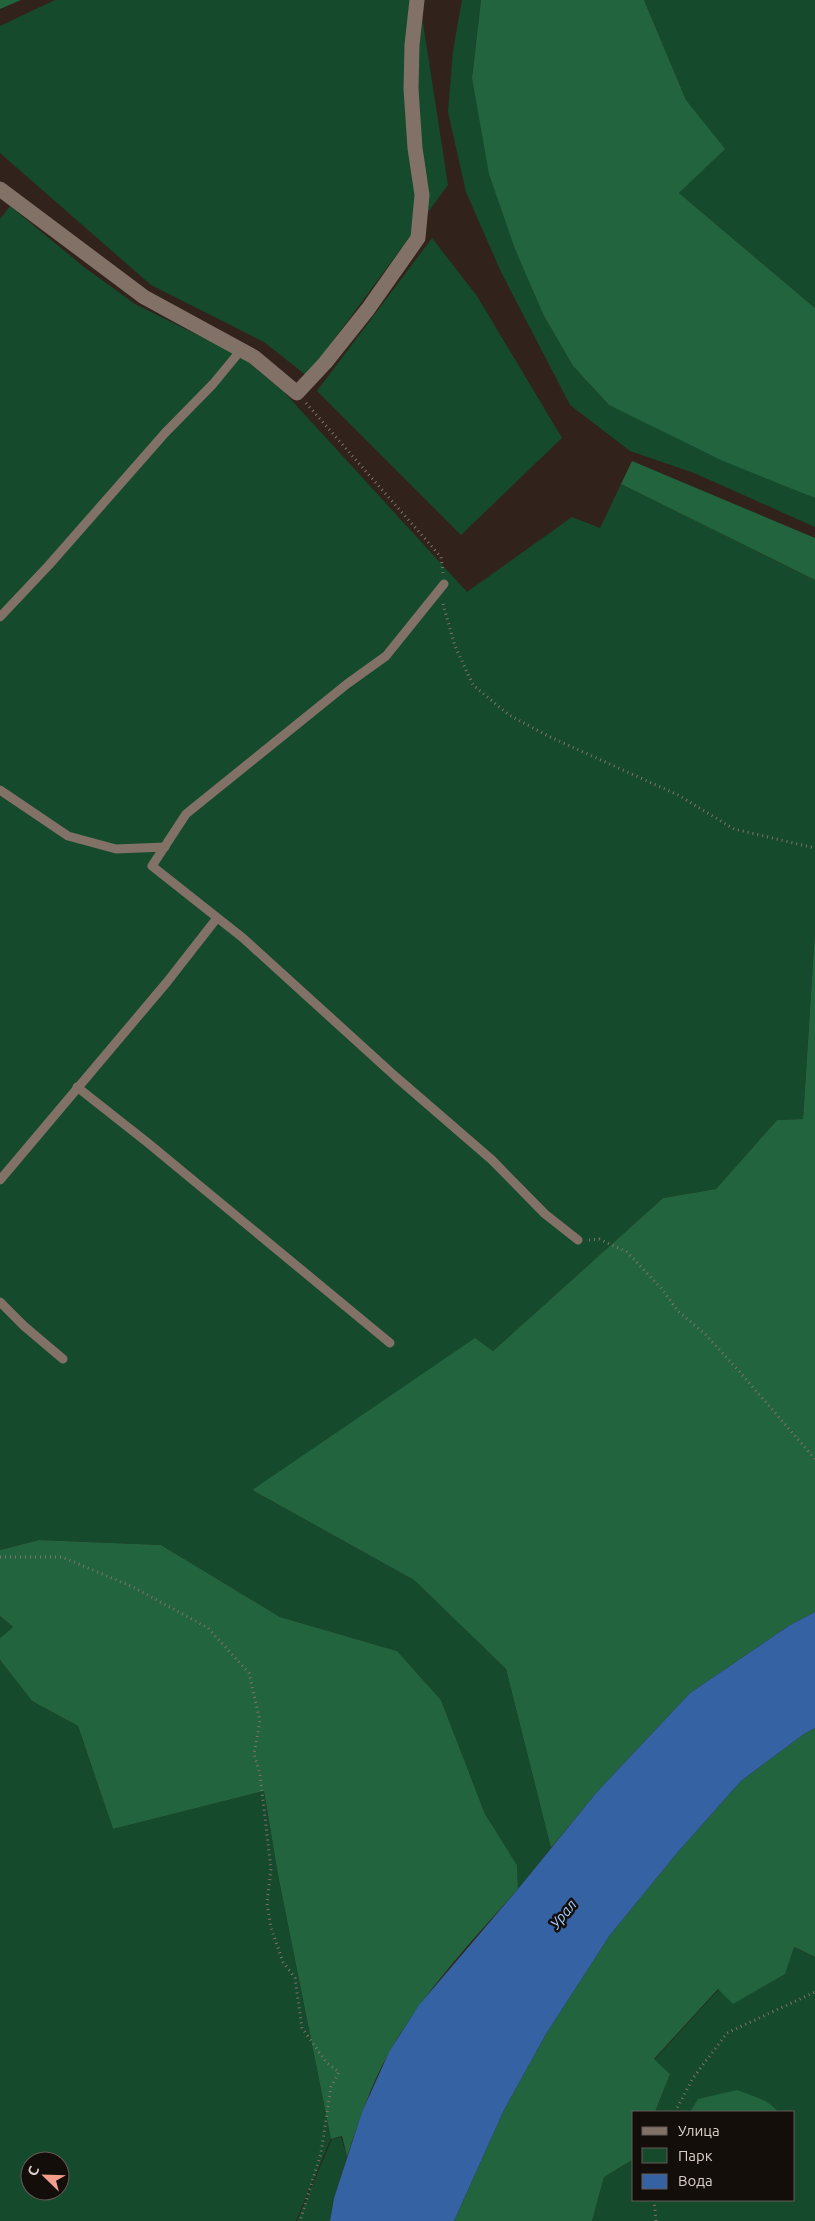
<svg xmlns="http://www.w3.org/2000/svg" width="815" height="2221" font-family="Ubuntu,sans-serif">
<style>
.green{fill:#154a2c;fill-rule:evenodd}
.forest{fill:#21643e}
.water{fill:#3462a2}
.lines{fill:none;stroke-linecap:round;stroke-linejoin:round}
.path{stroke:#7f736c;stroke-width:3;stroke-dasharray:1 4;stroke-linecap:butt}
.lane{stroke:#827167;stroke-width:9}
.street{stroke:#827167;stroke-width:15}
.labels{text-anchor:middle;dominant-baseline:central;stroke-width:5;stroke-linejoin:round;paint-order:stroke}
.water-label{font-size:15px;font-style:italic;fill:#a2c8fe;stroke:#140e0a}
</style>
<rect width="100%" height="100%" fill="#31231b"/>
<g class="green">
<polygon points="55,0 425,0 421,10 448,185 307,376 264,342 151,285 0,153 0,26"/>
<polygon points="462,0 481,0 472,78 544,316 573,366 609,405 815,498 815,527 694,473 630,451 570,405 501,272 466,192 448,112 453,51"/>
<polygon points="644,0 815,0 815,308 679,193 724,149 686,100"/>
<polygon points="10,206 84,267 135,304 242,357 284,392 467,592 572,517 600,528 621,484 815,580 815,931 803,1119 777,1120 716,1189 663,1198 493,1351 252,1490 414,1580 506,1669 551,1848 518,1889 517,1865 485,1814 441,1700 397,1651 280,1617 161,1545 39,1540 0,1550 0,219"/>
<polygon points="432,238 477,296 562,438 461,535 317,391"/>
<polygon points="0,1616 13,1627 0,1638"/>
<path d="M0 1660 32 1701 78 1726 113 1829 264 1791 278 1875 331 2139 296 2221H0ZM30 2161H60V2191H30Z"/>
<polygon points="793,1947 815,1957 815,2221 592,2221 604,2177 634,2159 634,2200 794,2200 794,2112 655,2112 670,2074 654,2060 719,1989"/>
<polygon points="341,2137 347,2157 334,2198 330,2221 297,2221 332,2139"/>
</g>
<g class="forest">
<polygon points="0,0 21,0 0,9"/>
<polygon points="481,0 644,0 686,100 725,149 679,193 815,308 815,498 723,461 609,405 573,366 544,316 515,249 489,174 472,78"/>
<polygon points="632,461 815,538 815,580 621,484"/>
<polygon points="815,931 815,1612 790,1625 690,1693 596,1793 551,1848 506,1669 414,1580 252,1490 475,1338 493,1351 663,1198 716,1189 777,1120 803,1119"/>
<path d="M39 1540 161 1545 280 1617 397 1651 441 1700 485 1814 517 1865 518 1889C473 1940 424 1991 390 2051 371 2084 359 2121 347 2157L342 2136 331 2139 278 1875 264 1791 113 1829 78 1726 32 1701 0 1660V1638L13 1627 0 1616V1550Z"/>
<polygon points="815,1728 815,1957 794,1947 785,1974 733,2004 718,1989 654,2059 670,2074 655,2112 634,2112 634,2159 604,2177 592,2221 454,2221 504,2110 546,2034 610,1935 677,1853 741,1781 804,1734"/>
<path d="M737 2090C750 2095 770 2100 778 2112H690L698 2099Z"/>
</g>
<polygon class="water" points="815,1612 815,1728 804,1734 741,1781 677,1853 610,1935 546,2034 504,2110 454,2221 330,2221 334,2198 362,2112 389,2052 419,2005 518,1889 596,1793 690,1693 790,1625"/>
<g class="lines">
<g class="path">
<polyline points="306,403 441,557 443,573"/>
<polyline points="443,604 455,646 473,685 509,715 548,736 678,795 734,829 815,848"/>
<polyline points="589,1240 599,1239 627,1252 661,1288 678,1311 705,1334 738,1370 815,1459"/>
<polyline points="0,1557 62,1557 133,1587 208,1628 249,1673 260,1721 254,1754 260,1774 271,1869 267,1903 271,1928 283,1962 295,1978 302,2028 327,2063 339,2072 331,2087 321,2153 300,2221"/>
<polyline points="675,2112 693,2078 727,2033 815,1992"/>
<polyline points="654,2200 656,2221"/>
</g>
<g class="lane">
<polyline points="444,584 386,656 347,684 186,814 152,866 243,938 396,1077 492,1160 545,1214 578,1240"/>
<polyline points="0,617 49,565 165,433 213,384 241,350"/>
<polyline points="0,790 68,836 116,849 165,847"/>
<polyline points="77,1087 148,1143 390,1343"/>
<polyline points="0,1180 167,982 217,918"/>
<polyline points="0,1302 24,1326 63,1359"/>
</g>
<polyline class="street" points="0,189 144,297 254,357 297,393 325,363 368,309 418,238 422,195 415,148 411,89 412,45 417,0"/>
</g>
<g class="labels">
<g class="water-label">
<text transform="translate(563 1914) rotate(-51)">Урал</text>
</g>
</g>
<rect x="632" y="2111" width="162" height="90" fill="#140e0a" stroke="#635b57"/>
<rect x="642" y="2127" width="25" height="8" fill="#827167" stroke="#635b57"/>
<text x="678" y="2136" font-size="15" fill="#d9cfca">Улица</text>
<rect x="642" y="2148" width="25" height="15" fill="#154a2c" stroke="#635b57"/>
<text x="678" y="2161" font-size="15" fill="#d9cfca">Парк</text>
<rect x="642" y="2174" width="25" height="15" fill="#3462a2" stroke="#635b57"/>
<text x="678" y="2186" font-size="15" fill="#d9cfca">Вода</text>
<g transform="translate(45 2176) rotate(293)"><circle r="24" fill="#140e0a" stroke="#635b57"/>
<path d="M0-4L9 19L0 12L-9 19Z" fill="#f49d8b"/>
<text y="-8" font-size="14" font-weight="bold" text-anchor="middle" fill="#d9cfca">С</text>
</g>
</svg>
